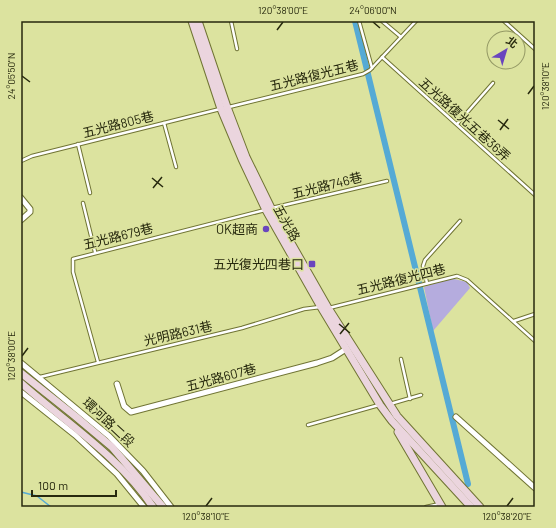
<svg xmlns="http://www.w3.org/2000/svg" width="556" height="528" font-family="Barlow,'Noto Sans TC',sans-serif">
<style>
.green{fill:#b5acde}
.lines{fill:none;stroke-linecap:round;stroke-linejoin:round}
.stream{stroke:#55aad5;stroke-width:1.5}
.canal{stroke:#55aad5;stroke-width:6}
.lane-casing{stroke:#707434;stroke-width:4.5}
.street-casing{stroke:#707434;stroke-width:7}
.secondary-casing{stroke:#707434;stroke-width:9}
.lane{stroke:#fff;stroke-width:2.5}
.street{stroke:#fff;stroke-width:5}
.secondary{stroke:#ebd5de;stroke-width:7}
.ticks{fill:none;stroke:#27290e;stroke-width:1.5}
.poi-dot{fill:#6945be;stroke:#dce39f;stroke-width:1.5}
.labels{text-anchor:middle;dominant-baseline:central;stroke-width:3;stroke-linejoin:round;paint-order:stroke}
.street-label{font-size:13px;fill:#27290e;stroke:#dce39f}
.poi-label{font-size:13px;fill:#27290e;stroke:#dce39f;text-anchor:end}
.neatline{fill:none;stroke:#27290e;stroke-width:1.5}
.ticks-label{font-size:10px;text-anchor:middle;fill:#27290e}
</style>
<rect width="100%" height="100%" fill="#dce39f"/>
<polygon class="green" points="450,278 467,282 470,288 433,331 424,287"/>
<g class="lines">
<polyline class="stream" points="21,492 37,496 51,507"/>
<polyline class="canal" points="355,21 468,484"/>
<g class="lane-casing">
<g id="lane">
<polyline points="231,21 237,49"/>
<polyline points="359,21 372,68"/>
<polyline points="382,21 401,37"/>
<polyline points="504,21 535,49"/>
<polyline points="382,57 535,195"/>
<polyline points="229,107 363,74 370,70 416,21"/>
<polyline points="164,123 176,167"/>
<polyline points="457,124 493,83"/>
<polyline points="78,144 90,193"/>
<polyline points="21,161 32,156 220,109"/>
<polyline points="83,203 95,252"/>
<polyline points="272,208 387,181"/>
<polyline points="427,283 423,266 425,260 460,221"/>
<polyline points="329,308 457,276 467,280 535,341"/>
<polyline points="514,321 535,314"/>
<polyline points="401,359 410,399"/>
<polyline points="98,362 73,272 73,259 265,210"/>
<polyline points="40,377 242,328 304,309 320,307"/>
<polyline points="390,404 421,395"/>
<polyline points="308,425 379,405"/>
<polyline points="426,507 440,504"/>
</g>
</g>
<g class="street-casing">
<g id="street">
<polyline points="21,198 30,209 30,212 21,220"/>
<polyline points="21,363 109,436 143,471 171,507"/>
<polyline points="117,384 124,406 131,412 317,363 332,358 346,349"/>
<polyline points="21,392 75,435 117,474 144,507"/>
<polyline points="456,417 535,488"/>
</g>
</g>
<g class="secondary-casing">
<g id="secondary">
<polyline points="192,21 221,109 242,159 266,210 321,307 380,405 392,421 471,507"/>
<polyline points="198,21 227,107 246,157 271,208 328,308 397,416 480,507"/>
<polyline points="21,373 75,416 112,447 163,507"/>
<path d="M21 383C66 423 119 456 153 507"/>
<polyline points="398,432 442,507"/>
</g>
</g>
<use href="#lane" class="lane"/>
<use href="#street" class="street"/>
<use href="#secondary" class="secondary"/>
</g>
<path class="ticks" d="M373 22 380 28M277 30 283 22M22 76 30 82M528 94 534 86M498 120 509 129M500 130 508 119M152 178 163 187M153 188 162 177M339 324 350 333M340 334 349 323M22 356 28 348M206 506 212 498M507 506 513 498"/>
<g class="poi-dot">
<circle cx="266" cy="229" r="4"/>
<rect x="308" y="260" width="8" height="8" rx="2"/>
</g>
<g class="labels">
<g class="street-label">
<text transform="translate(314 75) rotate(-14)">五光路復光五巷</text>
<text transform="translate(465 119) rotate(42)">五光路復光五巷36弄</text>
<text transform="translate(118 124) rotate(-14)">五光路805巷</text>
<text transform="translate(327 185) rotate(-14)">五光路746巷</text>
<text transform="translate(287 223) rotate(60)">五光路</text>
<text transform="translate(118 236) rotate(-14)">五光路679巷</text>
<text transform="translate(401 279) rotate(-14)">五光路復光四巷</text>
<text transform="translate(178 333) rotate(-13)">光明路631巷</text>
<text transform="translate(221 377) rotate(-15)">五光路607巷</text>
<text transform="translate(109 422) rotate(43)">環河路二段</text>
</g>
<g class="poi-label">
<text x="258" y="229">OK超商</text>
<text x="304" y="264">五光復光四巷口</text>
</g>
</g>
<rect width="556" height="528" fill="none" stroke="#dce39f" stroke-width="44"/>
<g transform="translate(506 50) rotate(38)"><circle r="19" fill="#dce39f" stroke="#949965"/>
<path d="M0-3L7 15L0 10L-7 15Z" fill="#6945be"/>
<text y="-6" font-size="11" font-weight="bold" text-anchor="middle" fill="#27290e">北</text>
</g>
<path d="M32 490v6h84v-6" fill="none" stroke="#27290e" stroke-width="2"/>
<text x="38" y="490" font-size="12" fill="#27290e" stroke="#dce39f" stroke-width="3" paint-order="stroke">100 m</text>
<rect x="22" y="22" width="512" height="484" class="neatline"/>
<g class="ticks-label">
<text x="283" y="14">120°38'00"E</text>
<text x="373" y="14">24°06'00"N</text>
<text transform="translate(11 76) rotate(-90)" y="4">24°05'50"N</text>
<text transform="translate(545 86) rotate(-90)" y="4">120°38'10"E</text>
<text transform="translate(11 356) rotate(-90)" y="4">120°38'00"E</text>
<text x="206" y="520">120°38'10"E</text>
<text x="507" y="520">120°38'20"E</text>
</g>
</svg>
